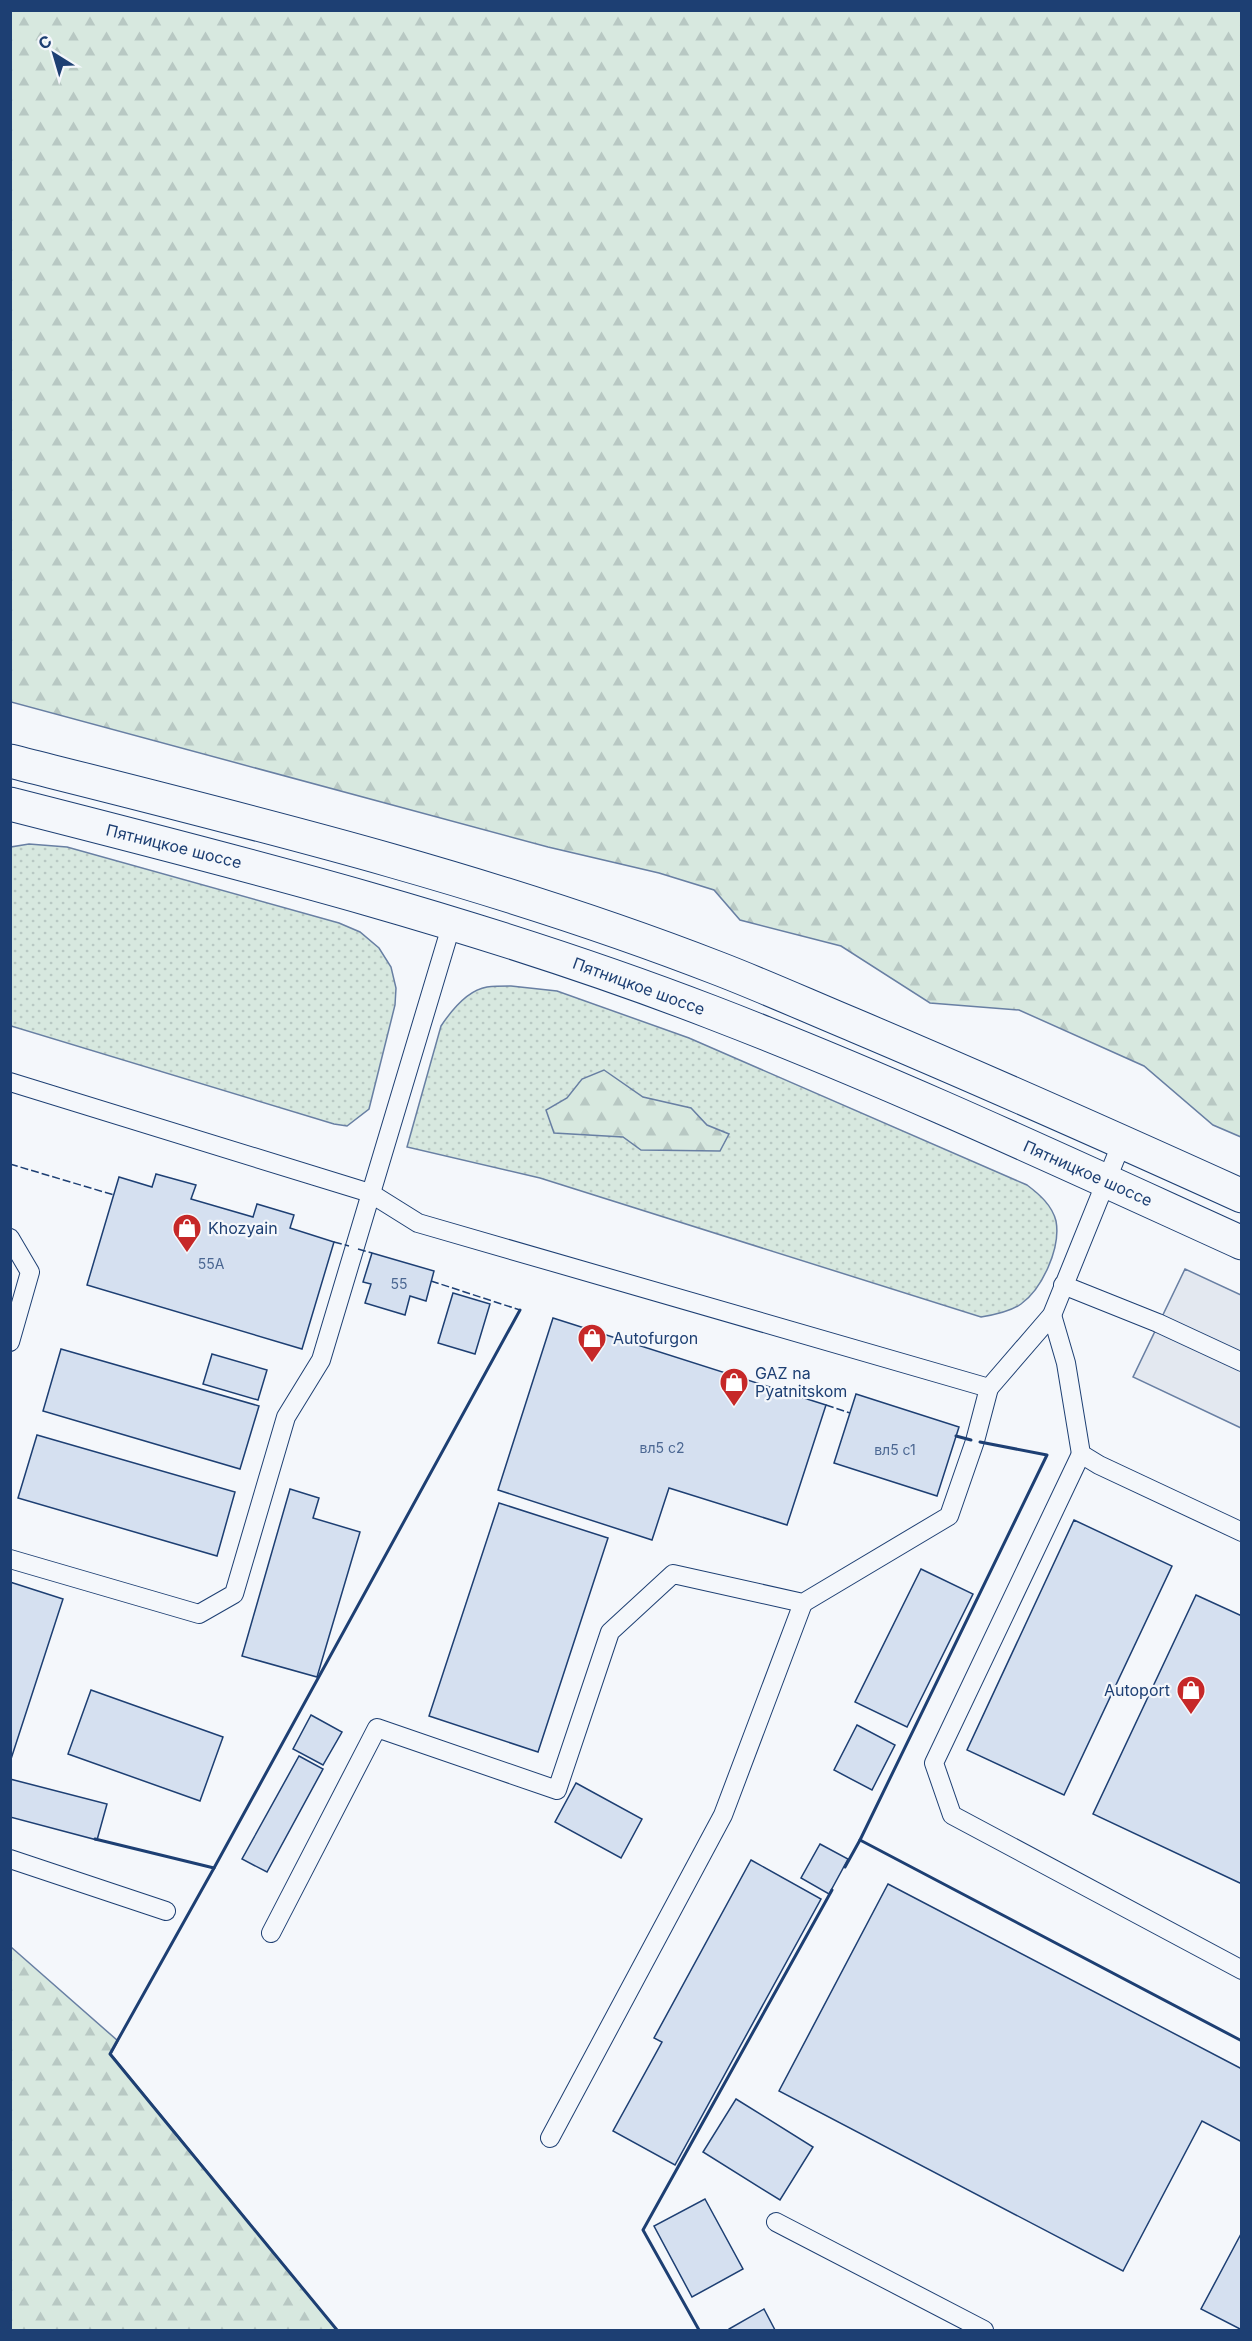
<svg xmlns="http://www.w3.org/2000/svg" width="1252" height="2341" font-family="Inter,sans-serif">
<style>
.grass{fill:url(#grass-dots);stroke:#687fa3;stroke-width:1.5}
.forest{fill:url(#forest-firs);stroke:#687fa3;stroke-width:1.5}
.parking{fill:#e3e8f0;stroke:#687fa3;stroke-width:1.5}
.building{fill:#d5e0f0;stroke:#1d3f73;stroke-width:1.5}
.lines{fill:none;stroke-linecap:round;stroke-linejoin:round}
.service-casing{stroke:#1d3f73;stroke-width:20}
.primary-casing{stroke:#1d3f73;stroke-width:35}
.service{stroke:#f4f7fb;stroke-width:18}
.primary{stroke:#f4f7fb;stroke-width:33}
.fence{stroke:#1d3f73;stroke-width:1.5;stroke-dasharray:8 3;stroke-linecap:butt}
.wall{stroke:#1d3f73;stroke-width:3}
.labels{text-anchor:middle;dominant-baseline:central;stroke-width:4.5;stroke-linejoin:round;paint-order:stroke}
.number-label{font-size:14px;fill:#4b6792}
.street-label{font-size:16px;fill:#1d3f73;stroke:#f4f7fb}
.poi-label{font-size:16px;fill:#1d3f73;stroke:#f4f7fb;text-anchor:start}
</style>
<defs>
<pattern id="grass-dots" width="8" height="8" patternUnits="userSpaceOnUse" patternTransform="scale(1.5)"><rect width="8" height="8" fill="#d7e8df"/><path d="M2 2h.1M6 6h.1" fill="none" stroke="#b8c8c3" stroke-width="1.8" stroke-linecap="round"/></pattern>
<pattern id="forest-firs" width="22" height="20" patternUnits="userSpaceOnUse" patternTransform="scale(1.5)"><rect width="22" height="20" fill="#d7e8df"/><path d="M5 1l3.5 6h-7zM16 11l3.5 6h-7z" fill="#b8c8c3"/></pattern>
</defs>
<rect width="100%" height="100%" fill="#f4f7fb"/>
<g class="grass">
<polygon points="29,844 67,847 339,923 360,932 379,948 391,967 396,988 395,1005 369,1109 347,1126 334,1124 11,1026 11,847"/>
<path d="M511 986 557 991 689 1038 1027 1185C1039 1194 1052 1205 1056 1221 1061 1248 1042 1289 1021 1304 1010 1312 994 1315 981 1317L540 1178 407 1147 441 1026C451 1011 468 990 487 987 495 986 503 986 511 986Z"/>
</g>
<g class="forest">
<polygon points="10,11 1241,11 1241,1137 1213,1125 1144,1066 1019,1010 930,1003 841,946 740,920 714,890 659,873 548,847 11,702"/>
<polygon points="604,1070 643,1097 691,1108 707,1125 729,1134 720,1151 641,1150 623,1137 554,1133 546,1110 567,1098 582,1079"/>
<polygon points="11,1947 118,2041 111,2054 337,2330 11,2330"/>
</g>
<polygon class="parking" points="1185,1269 1241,1295 1241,1428 1133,1377"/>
<g class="building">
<polygon points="156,1174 196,1185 191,1199 253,1217 257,1204 294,1215 290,1228 334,1242 302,1349 87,1285 119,1177 152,1187"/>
<polygon points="372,1253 434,1271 426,1301 410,1296 405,1315 365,1303 371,1284 363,1282"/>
<polygon points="453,1293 490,1304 475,1354 438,1343"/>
<polygon points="553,1318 826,1405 787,1525 669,1488 652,1540 498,1490"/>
<polygon points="61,1349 259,1406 240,1469 43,1411"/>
<polygon points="212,1354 267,1370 258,1400 203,1384"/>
<polygon points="856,1394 959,1427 937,1496 834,1463"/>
<polygon points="37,1435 235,1492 217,1556 18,1498"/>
<polygon points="290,1489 319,1498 313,1518 360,1532 317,1677 242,1656"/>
<polygon points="499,1503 608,1538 538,1752 429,1716"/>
<polygon points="1074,1520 1172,1566 1064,1795 967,1750"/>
<polygon points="921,1569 973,1594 907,1727 855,1702"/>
<polygon points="10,1582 63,1599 11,1759 10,1759"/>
<polygon points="1196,1595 1242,1616 1242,1884 1093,1814"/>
<polygon points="91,1690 223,1737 200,1801 68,1754"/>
<polygon points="311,1715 342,1732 323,1765 293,1749"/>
<polygon points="857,1725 895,1745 872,1790 834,1770"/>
<polygon points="299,1756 323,1769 267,1872 242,1859"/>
<polygon points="10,1779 107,1804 97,1840 10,1817"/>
<polygon points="576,1783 642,1819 621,1858 555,1822"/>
<polygon points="820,1844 848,1859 829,1894 801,1878"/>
<polygon points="751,1860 821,1899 675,2165 613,2131 662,2042 654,2038"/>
<polygon points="888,1884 1242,2069 1242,2142 1202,2121 1123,2271 779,2091"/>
<polygon points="736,2099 813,2147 780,2200 703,2152"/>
<polygon points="705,2199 743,2269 692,2297 654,2226"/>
<polygon points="1242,2232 1242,2330 1201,2309"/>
<polygon points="764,2309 775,2330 729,2330 729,2329"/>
</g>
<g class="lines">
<g class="service-casing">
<g id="service">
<polyline points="10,1082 370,1193 418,1223 989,1388 1052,1315 1122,1142"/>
<polyline points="10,1238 30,1272 10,1342"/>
<polyline points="1063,1285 1158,1323 1242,1362"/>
<polyline points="1052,1315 1066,1363 1081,1454 1099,1465 1242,1532"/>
<polyline points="1081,1454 934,1763 952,1815 1242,1970"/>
<polyline points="10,1559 199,1614 234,1594 286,1417 321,1360 452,923"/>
<polyline points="10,1859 166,1911"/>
<polyline points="271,1933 377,1728 557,1790 610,1632 673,1574 803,1603 949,1516 975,1441 989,1388"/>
<polyline points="550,2138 723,1815 803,1603"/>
<polyline points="776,2222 984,2330"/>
</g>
</g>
<g class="primary-casing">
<g id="primary">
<path d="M10 761C248 821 488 879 717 968 764 986 810 1007 856 1026 986 1081 1114 1138 1242 1196"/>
<path d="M10 804C246 864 483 924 711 1012 891 1081 1066 1163 1242 1243"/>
</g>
</g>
<use href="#service" class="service"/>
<use href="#primary" class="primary"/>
<g class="fence">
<polyline points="10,1164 114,1195"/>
<polyline points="334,1242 349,1246"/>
<polyline points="358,1249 372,1253"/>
<polyline points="431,1281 520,1310"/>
<polyline points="826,1405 850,1413"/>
</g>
<g class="wall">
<polyline points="956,1436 971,1440"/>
<polyline points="95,1839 214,1868 110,2054 337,2330"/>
<polyline points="860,1840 1047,1455 980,1442"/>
<polyline points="845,1867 860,1840 1242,2041"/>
<polyline points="214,1868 520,1310"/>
<polyline points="699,2330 643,2230 832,1890"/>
</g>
</g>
<defs>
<g id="shop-pin" transform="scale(1.5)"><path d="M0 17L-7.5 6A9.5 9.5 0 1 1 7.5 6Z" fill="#c62828" stroke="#f4f7fb"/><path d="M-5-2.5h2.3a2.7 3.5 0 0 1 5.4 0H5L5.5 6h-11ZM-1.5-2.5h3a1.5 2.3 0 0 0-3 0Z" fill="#fff"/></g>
</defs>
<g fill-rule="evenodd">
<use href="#shop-pin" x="187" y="1228"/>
<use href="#shop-pin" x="592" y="1338"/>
<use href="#shop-pin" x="734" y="1382"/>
<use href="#shop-pin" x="1191" y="1690"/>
</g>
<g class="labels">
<g class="number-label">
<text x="211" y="1263">55А</text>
<text x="399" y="1283">55</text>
<text x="662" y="1447">вл5 с2</text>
<text x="895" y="1449">вл5 с1</text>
</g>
<g class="street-label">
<text transform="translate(174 846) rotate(14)">Пятницкое шоссе</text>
<text transform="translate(639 986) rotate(20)">Пятницкое шоссе</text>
<text transform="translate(1088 1173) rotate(24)">Пятницкое шоссе</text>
</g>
<g class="poi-label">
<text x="208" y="1228">Khozyain</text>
<text x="613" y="1338">Autofurgon</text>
<text x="755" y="1373">GAZ na<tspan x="755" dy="18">Pyatnitskom</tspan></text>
<text x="1170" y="1690" text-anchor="end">Autoport</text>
</g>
</g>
<rect width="1252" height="2341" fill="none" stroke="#1d3f73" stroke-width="24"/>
<g transform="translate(54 54) rotate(323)" stroke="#f4f7fb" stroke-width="4.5" paint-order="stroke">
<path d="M0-4.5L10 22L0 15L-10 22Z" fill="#1d3f73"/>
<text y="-9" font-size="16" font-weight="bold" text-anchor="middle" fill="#1d3f73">С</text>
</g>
</svg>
